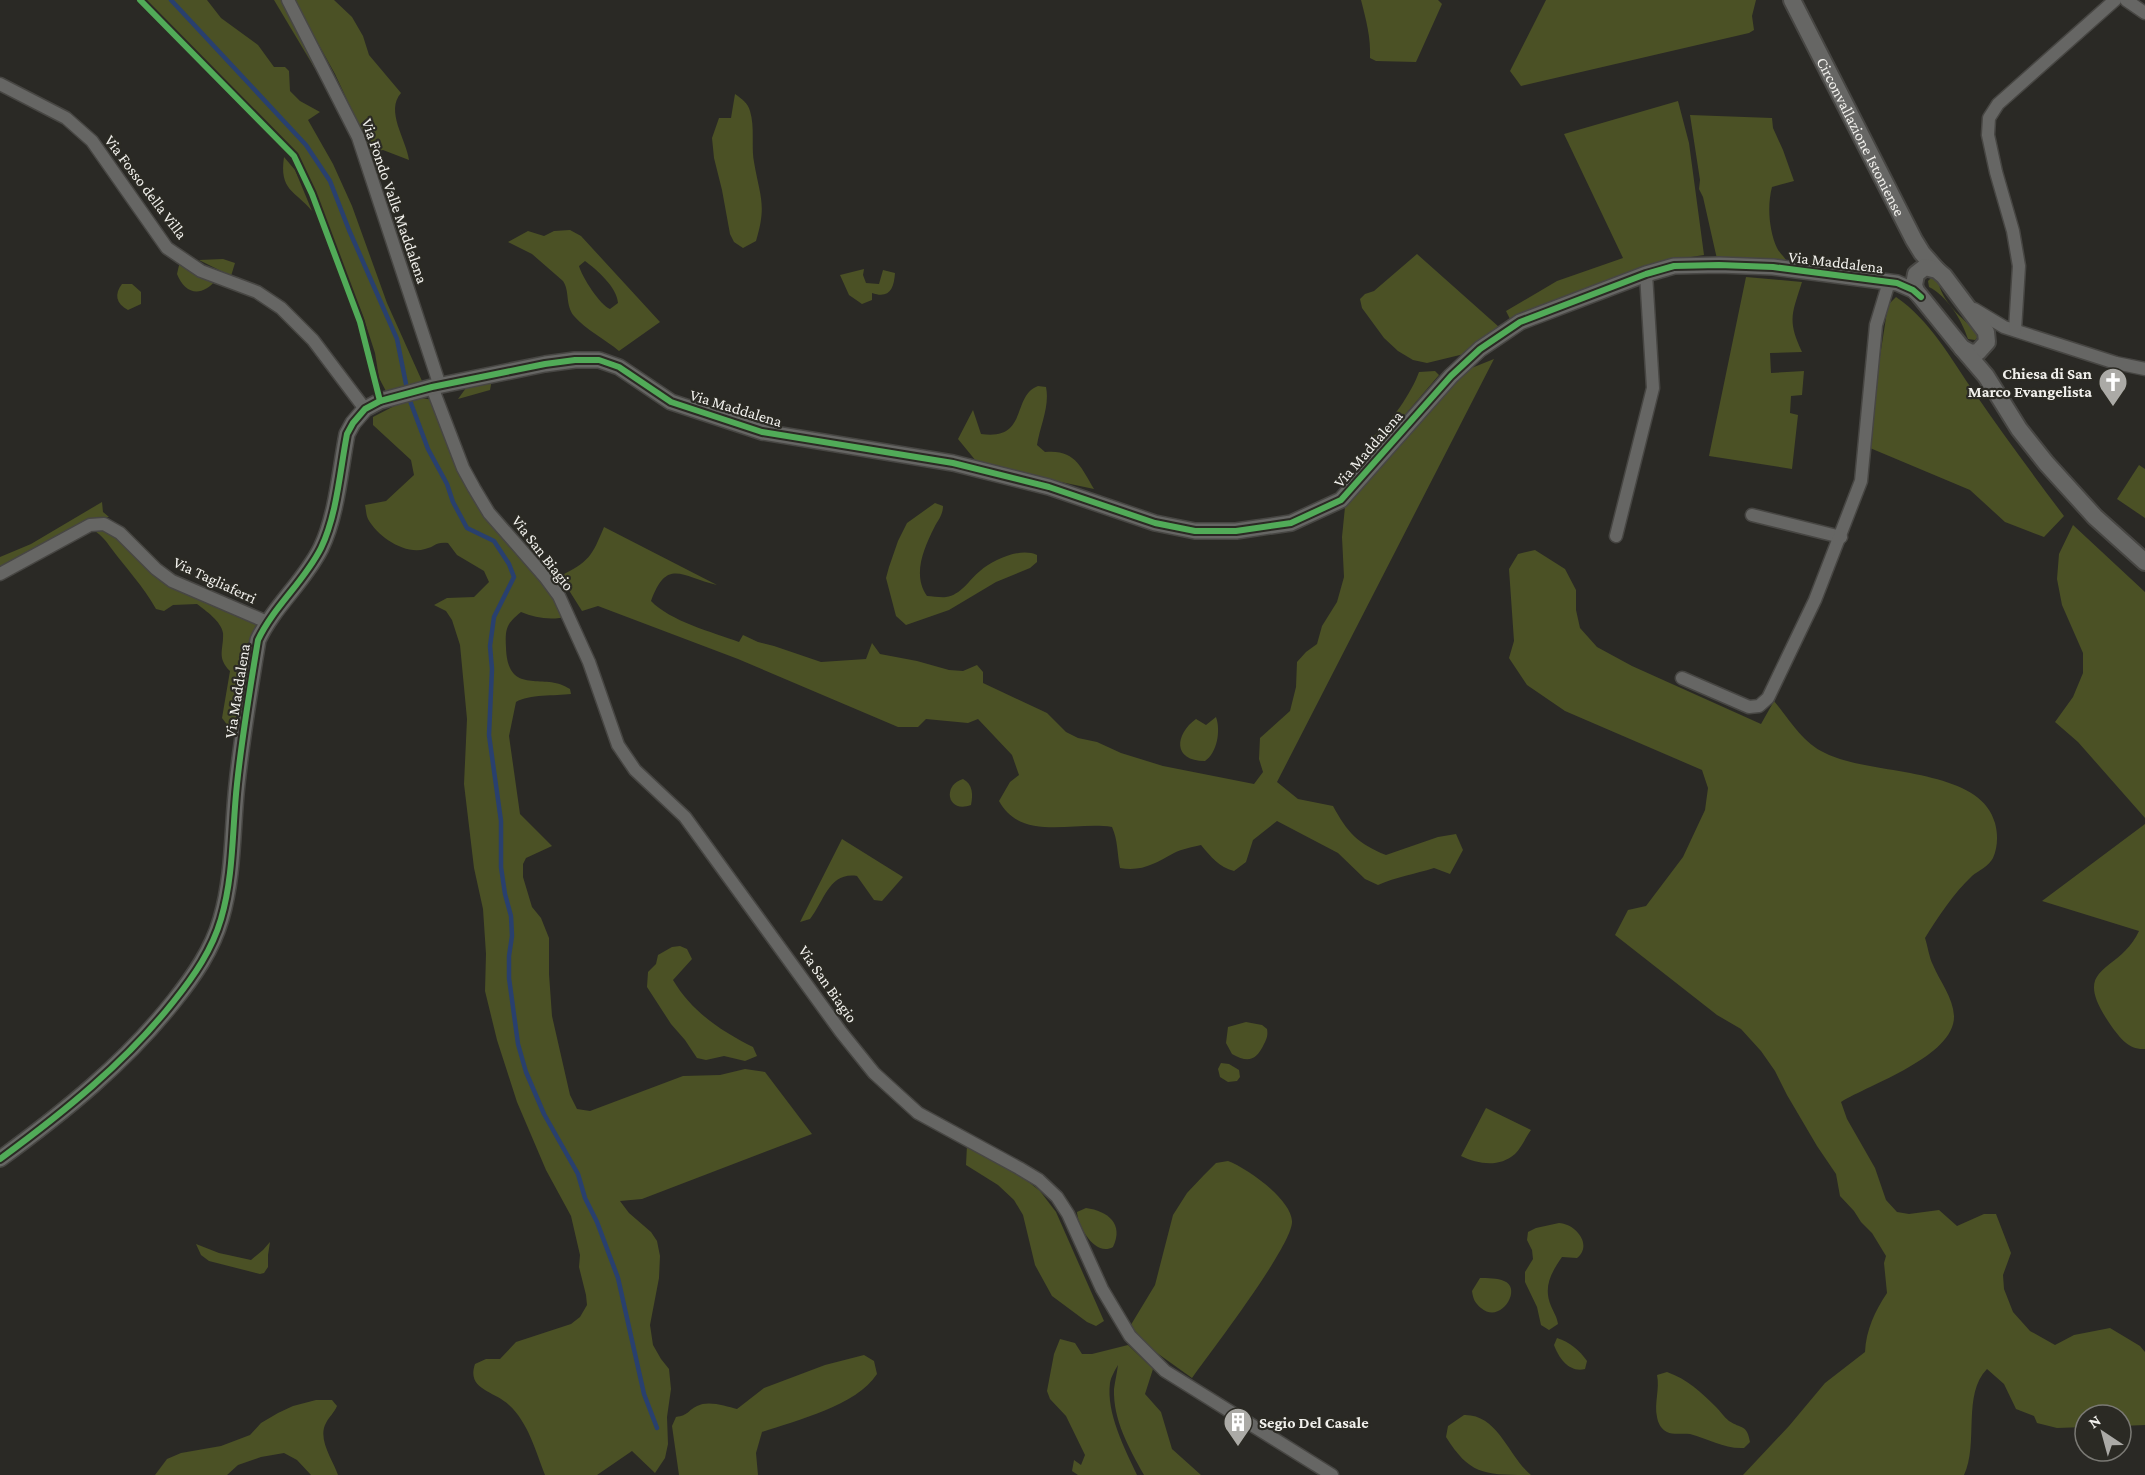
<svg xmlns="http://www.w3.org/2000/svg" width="2145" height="1475" font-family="'Crimson Pro',serif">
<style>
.green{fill:#4b5125;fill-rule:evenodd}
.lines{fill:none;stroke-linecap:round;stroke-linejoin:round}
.stream{stroke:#29406e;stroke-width:4.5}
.minor-casing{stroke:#474643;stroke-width:15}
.tertiary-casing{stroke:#474643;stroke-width:18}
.secondary-casing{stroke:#474643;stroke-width:20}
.minor{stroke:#666664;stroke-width:12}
.tertiary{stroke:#666664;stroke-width:15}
.secondary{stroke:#666664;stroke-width:16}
.cycleway-casing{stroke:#2b2a24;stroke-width:10}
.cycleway{stroke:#51ab58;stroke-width:6}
.labels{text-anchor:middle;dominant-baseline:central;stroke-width:4.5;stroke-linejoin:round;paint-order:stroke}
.street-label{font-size:16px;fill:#f1f0ec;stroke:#2b2a24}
.poi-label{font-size:16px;font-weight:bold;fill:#f1f0ec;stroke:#2b2a24;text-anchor:end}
</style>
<rect width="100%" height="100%" fill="#2a2925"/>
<g class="green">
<polygon points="142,0 207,0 221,18 258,45 274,67 285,67 289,71 290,91 300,101 320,112 308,120 333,164 352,206 387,303 422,381 387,393 379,378 375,353 363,316 313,190 297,158 270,128"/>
<polygon points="274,0 284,0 319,69 314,67"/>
<path d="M294 0H334L352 17 363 36 369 55 401 93C385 111 406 139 409 160L383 150 372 153 335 74Z"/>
<path d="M1361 0H1438L1442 4 1416 62 1376 61 1370 58C1371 37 1366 20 1361 0Z"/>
<polygon points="1546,0 1756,0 1752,16 1754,30 1749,33 1521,86 1510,71"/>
<path d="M735 94C742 99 748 103 750 111 755 127 751 146 754 162 760 197 767 205 756 241L743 248 734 242 730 234 722 190 714 158 712 138 719 118H731Z"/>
<polygon points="1678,101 1689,143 1704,255 1671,260 1511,321 1506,311 1557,281 1623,258 1564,134"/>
<path d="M1690 115 1772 118 1773 128 1783 150 1794 181 1772 187C1767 206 1769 230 1777 248 1780 254 1785 257 1788 263L1717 259 1703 197 1699 189 1700 180Z"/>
<path d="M284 157 295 170 312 211C295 190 279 191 284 157Z"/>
<path d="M570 230 581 236 660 322 619 351C606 340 585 329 574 316 565 305 570 291 563 281L532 254 508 242 528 231 544 236 554 231ZM585 261C597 270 617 287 618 303L610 309C600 305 582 277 579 266Z"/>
<polygon points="1417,254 1499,327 1464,354 1427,363 1413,360 1398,351 1384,338 1362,308 1360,299 1365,294 1374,291"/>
<polygon points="223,259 235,263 231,276 199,260"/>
<path d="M180 261 216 280C202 297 185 295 177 274Z"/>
<path d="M864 269 863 275 866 283 879 284 883 270 895 273C894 289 889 299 872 293V300L862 304 849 295 840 275Z"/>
<path d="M1746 277 1802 282C1792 314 1787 320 1802 352L1770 353 1771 373 1804 371 1802 395 1791 396 1790 413 1798 415 1792 469 1709 456Z"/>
<path d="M1932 277 1938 280C1941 301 1963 320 1978 332V337L1975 340 1968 339C1962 320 1947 296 1929 287L1928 281Z"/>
<path d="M122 284H132L141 292V304L128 310C116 304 114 294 122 284Z"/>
<path d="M1896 297C1930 320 1951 359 1974 392 2003 434 2033 475 2064 516L2044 537 2005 522 1970 490 1870 448 1876 382 1888 305Z"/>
<path d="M1494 359 1277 782 1298 799 1333 806C1347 832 1358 844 1386 855L1438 837 1456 834 1463 850 1450 874 1434 868C1415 874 1396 877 1378 885L1365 879 1338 853 1277 821 1253 840 1246 862 1234 871C1219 867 1211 857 1201 845 1193 847 1182 849 1174 853 1156 863 1142 872 1120 868 1117 853 1118 840 1112 827 1074 821 1021 842 999 801L1010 782 1019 775 1012 755 978 719 968 723 926 719 918 727H898L738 659 598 606 582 611 560 576C589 562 592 556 604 527L717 585C682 577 667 557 651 601 670 621 712 632 739 642L743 635 758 642 774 646 821 662 866 659 872 643 880 654 917 661 949 670 963 671 977 665 983 672V683L1047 713 1066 732 1078 738 1097 742 1121 753 1163 766 1254 784 1263 772 1259 759 1260 738 1290 711 1296 687 1297 662 1306 652 1317 644 1322 626 1337 602 1344 577 1342 537 1345 507 1454 375Z"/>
<path d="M1435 371 1439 375 1380 444 1374 436C1391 423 1412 392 1419 372Z"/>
<polygon points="492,379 490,390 458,399 466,388"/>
<path d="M1038 386 1046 387C1050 406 1040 426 1037 445L1045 452C1075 449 1081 467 1094 489L1009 471 976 461 958 439 973 410 981 434C1029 441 1011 396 1038 386Z"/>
<path d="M421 398 434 400 461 468 568 616C552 621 536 618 521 612 506 624 505 629 506 648 508 698 544 671 570 689L571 694C555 696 529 694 516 702L509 736 520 814 552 846 526 858 523 864V877L532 907 541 918 549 938V974L552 1016 570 1095 577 1109 590 1111 683 1076 720 1075 745 1069 765 1072 812 1134 642 1199 620 1201 629 1213 651 1232 657 1241 660 1256 659 1278 650 1325 653 1345 661 1359 669 1369 671 1389 667 1417 668 1444 665 1458 655 1473 632 1451 597 1475H545C536 1452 528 1422 509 1405 495 1391 466 1390 475 1364L486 1359H500L516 1342 571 1324 580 1317 587 1305 586 1295 579 1267 580 1255 571 1216 546 1170 517 1102 497 1040 485 991 486 954 483 909 474 868 464 784 467 719 460 645 452 620 446 611 434 605 447 598 474 597 489 582 484 571 457 555 448 543C433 542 436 547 425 549 405 555 378 537 368 519 366 515 366 509 365 505L386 501 414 475 411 460 373 425V417L398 404Z"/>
<polygon points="2139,465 2145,469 2145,518 2117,499"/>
<polygon points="102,502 103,512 109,517 95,518 80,524 0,571 0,557 31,544"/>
<path d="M935 503 943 506C943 515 938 520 934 528 924 548 912 575 927 596 933 596 941 598 946 597 961 595 969 580 980 571 993 560 1020 547 1037 555V562L1030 568 996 582 949 610 906 625 896 616 886 578 889 567 898 541 907 523Z"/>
<polygon points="2073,525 2145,592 2145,818 2078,742 2055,722 2073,697 2083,673 2083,653 2062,605 2057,579 2059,554"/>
<path d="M107 527 172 584 260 621 240 742 222 718 230 671C216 657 224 649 223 633 221 621 206 611 197 604L173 605 164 611 156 609C143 586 126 568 111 548 106 541 102 536 95 531Z"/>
<path d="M1535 550 1565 569 1576 590V610L1580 628 1597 647 1632 666 1761 724 1774 701C1790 720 1802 742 1825 753 1869 776 1980 766 1995 823 1998 834 1998 847 1993 858 1989 866 1978 871 1972 876 1953 894 1938 917 1925 938 1928 947 1929 957 1933 965 1940 982 1953 997 1954 1016 1955 1056 1870 1084 1841 1102L1847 1119 1875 1168 1886 1200 1897 1212 1909 1214 1939 1210 1957 1226 1984 1214H1996L2011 1253 2003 1275 2004 1289 2013 1312 2030 1331 2055 1345 2074 1335 2110 1328 2140 1346 2145 1352V1425L2121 1426V1415H2085V1427L2057 1428 2037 1423 2034 1416 2016 1409 2004 1384 1987 1369C1962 1394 1979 1444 1964 1475H1743L1789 1426 1825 1383 1865 1352C1866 1330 1875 1311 1887 1293L1884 1263 1886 1256 1872 1233 1861 1222 1854 1211 1840 1196 1836 1174 1817 1146 1787 1095 1775 1071 1761 1051 1741 1029 1717 1015 1615 935 1628 910 1646 906 1683 857 1705 810 1708 788 1702 770 1565 711 1527 685 1509 658 1514 641 1509 569 1518 554Z"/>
<path d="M1216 717C1221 731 1217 753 1205 761 1172 761 1175 734 1196 719L1206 725Z"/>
<path d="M963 779C973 784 973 795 971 805 947 814 942 785 963 779Z"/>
<path d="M2145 824V1049C2129 1050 2121 1039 2112 1027 2067 963 2118 976 2139 931L2042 901Z"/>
<path d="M842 839 903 877 882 901 874 900 857 876C829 872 825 900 810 919L800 922Z"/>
<path d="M680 946 687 949 692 959 673 980C692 1012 721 1031 753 1047L757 1056 745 1061 724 1056 706 1060 697 1058 685 1040 671 1024 647 987 648 972 656 964 658 955 672 947Z"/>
<path d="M1246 1022 1262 1025 1267 1029C1268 1035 1267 1038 1264 1044 1256 1061 1248 1063 1232 1054L1226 1043 1228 1027Z"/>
<polygon points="1221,1063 1229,1064 1239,1070 1240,1077 1237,1081 1228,1082 1220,1077 1218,1069"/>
<path d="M1486 1108 1531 1130C1526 1137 1521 1148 1515 1154 1499 1168 1478 1164 1461 1156Z"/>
<polygon points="967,1145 1016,1172 1040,1191 1056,1212 1104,1321 1096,1326 1087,1322 1052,1296 1035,1265 1023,1215 1014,1200 998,1185 966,1165"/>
<path d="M1228 1161C1247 1168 1291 1199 1292 1221 1294 1244 1209 1354 1192 1378L1150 1348 1129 1328 1155 1285 1173 1215 1187 1193 1204 1175 1216 1163Z"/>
<path d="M1086 1208C1108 1211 1124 1224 1113 1247 1095 1257 1078 1227 1077 1212Z"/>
<path d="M1559 1223C1576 1224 1593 1245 1577 1258L1562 1257C1551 1273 1543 1287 1551 1306 1554 1313 1557 1317 1558 1324L1549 1330 1541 1325 1537 1307 1525 1282V1272L1533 1259 1532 1250 1527 1240 1528 1232 1536 1228Z"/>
<polygon points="270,1242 268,1255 268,1267 264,1273 260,1274 209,1261 201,1255 196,1244 219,1253 251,1260 263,1250"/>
<path d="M1480 1278C1487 1278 1498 1278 1504 1281 1523 1288 1501 1325 1481 1308 1475 1303 1473 1299 1472 1291Z"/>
<path d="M1557 1338C1570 1342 1579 1350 1587 1361L1585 1369C1570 1373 1559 1359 1554 1345Z"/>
<path d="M1060 1339 1075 1343 1082 1354H1092L1128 1345 1153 1369 1145 1394 1161 1412 1172 1449 1201 1475H1144C1129 1448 1113 1420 1114 1389 1115 1381 1117 1373 1118 1365 1115 1370 1111 1377 1110 1383 1106 1413 1125 1449 1137 1475H1078L1072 1471 1074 1460 1081 1465 1085 1455 1066 1416 1050 1399 1047 1391 1054 1354Z"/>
<path d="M864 1355 874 1361 877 1374C856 1406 797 1420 762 1432L756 1453 758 1475H679L672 1426 676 1417C689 1415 687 1411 697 1406 708 1400 726 1406 737 1409L764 1388 825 1365Z"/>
<path d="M1667 1372C1687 1379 1701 1392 1716 1407 1720 1411 1724 1417 1729 1421 1741 1429 1747 1424 1750 1442L1744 1448C1724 1449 1709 1439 1690 1434 1682 1433 1673 1435 1667 1432 1661 1429 1658 1423 1657 1417 1654 1403 1660 1389 1657 1375Z"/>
<path d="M316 1400H332L337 1406C334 1413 329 1417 326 1423 317 1439 333 1460 338 1475H311L297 1460 284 1453 261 1457 238 1465 227 1475H155L167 1459 181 1453 221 1446 250 1435 261 1423 278 1413 293 1406Z"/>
<path d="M1464 1415C1498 1414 1508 1456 1531 1475 1484 1475 1470 1475 1446 1437L1448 1426Z"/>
</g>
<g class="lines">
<g class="stream">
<polyline points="171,0 306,145 330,181 349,230 397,339 407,389"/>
<polyline points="409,398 428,449 447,484 453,502 467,528 494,541 509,564 514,577 494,617 490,646 492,669 489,735 501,821 501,867 505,894 511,916 512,936 509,956 509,978 518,1044 526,1072 544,1114 578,1174 585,1198 597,1222 618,1278 644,1394 657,1428"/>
</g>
<g class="minor-casing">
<g id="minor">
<polyline points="288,0 358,137 440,386"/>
<polyline points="2126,0 2145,13"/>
<polyline points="0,84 66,118 92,141 167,248 201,271 257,292 281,308 313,340 365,409"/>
<polyline points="1974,309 2004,327 2116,363 2145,369"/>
<polyline points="2015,330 2019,266 2013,231 1996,172 1988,135 1989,118 1998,104 2115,0"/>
<polyline points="432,387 463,468 474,488 489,513 545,577 559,596 589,662 618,745 635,770 685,817 841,1032 874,1073 918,1113 1019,1168 1039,1180 1057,1197 1068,1214 1102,1289 1130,1336 1165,1371 1332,1475"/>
<polyline points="1752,515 1841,537"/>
<polyline points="1616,536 1653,388 1646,274"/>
<polyline points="0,574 90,525 104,524 120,533 156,569 172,581 267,622"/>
<polyline points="1682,678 1749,707 1759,706 1768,698 1815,600 1861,481 1876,325 1889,282"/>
</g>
</g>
<g class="tertiary-casing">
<path id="tertiary" d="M0 1159C64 1112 125 1063 174 1001 194 976 212 950 221 919 234 875 232 829 237 784 242 736 250 688 258 640 274 606 304 582 321 548 337 515 340 470 347 434L353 423 365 409 380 401 432 387 545 364 575 360H599L619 367 671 402 762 432 953 463 1049 487 1155 523 1195 531H1236L1291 523 1341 500 1451 376 1480 349 1520 322 1646 274 1674 266 1719 265 1773 267 1897 283 1913 290 1921 297"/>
</g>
<g class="secondary-casing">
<g id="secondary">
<path id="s1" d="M1792 0 1914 240 1922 253 1937 270"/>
<polygon points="1925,267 1937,270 1944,276 1986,332 1987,342 1978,352 1971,353 1962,348 1916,291 1914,285 1916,274"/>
<polyline points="1962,348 1986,376 2019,429 2046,463 2095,517 2145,562"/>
</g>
</g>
<use href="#minor" class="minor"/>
<use href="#tertiary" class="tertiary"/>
<use href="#secondary" class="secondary"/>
<g class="cycleway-casing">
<g id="cycleway">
<polyline points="140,0 294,156 312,194 360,322 380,401"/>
<path d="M0 1159C64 1112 125 1063 174 1001 194 976 212 950 221 919 234 875 232 829 237 784 242 736 250 688 258 640 274 606 304 582 321 548 337 515 340 470 347 434L353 423 365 409 380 401 432 387 545 364 575 360H599L619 367 671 402 762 432 953 463 1049 487 1155 523 1195 531H1236L1291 523 1341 500 1451 376 1480 349 1520 322 1646 274 1674 266 1719 265 1773 267 1897 283 1913 290 1921 297"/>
</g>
</g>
<use href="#cycleway" class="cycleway"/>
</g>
<defs>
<g id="church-pin" transform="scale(1.5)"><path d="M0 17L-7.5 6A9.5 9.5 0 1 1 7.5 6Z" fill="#abaaa6" stroke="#2b2a24"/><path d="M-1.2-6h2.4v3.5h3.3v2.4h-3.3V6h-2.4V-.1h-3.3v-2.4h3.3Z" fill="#fff"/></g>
<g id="building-pin" transform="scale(1.5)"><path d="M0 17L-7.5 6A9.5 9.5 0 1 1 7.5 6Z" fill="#abaaa6" stroke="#2b2a24"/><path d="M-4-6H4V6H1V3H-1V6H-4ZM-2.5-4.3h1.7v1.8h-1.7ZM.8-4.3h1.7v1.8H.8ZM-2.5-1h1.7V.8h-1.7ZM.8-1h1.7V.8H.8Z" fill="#fff"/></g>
</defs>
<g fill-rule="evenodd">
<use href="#church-pin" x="2113" y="382"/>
<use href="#building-pin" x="1238" y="1422"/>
</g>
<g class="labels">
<g class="street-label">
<text stroke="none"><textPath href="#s1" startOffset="153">Circonvallazione Istoniense</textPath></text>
<text transform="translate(146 187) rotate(53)">Via Fosso della Villa</text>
<text transform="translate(395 201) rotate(71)">Via Fondo Valle Maddalena</text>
<text transform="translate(1836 262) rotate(7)">Via Maddalena</text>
<text transform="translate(736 408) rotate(17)">Via Maddalena</text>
<text transform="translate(1368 449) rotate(-49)">Via Maddalena</text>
<text transform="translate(543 553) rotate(52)">Via San Biagio</text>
<text transform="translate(215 580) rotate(25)">Via Tagliaferri</text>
<text transform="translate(237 691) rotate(-81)">Via Maddalena</text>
<text transform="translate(828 984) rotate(55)">Via San Biagio</text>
</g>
<g class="poi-label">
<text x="2092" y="373">Chiesa di San<tspan x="2092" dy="18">Marco Evangelista</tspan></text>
<text x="1259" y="1422" text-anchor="start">Segio Del Casale</text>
</g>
</g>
<g transform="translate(2103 1433) rotate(324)"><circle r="28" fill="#2b2a24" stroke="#7a7974" stroke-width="1.5"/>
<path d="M0-4.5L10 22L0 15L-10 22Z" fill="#abaaa6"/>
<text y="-9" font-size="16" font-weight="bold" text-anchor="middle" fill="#f1f0ec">N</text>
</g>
</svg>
